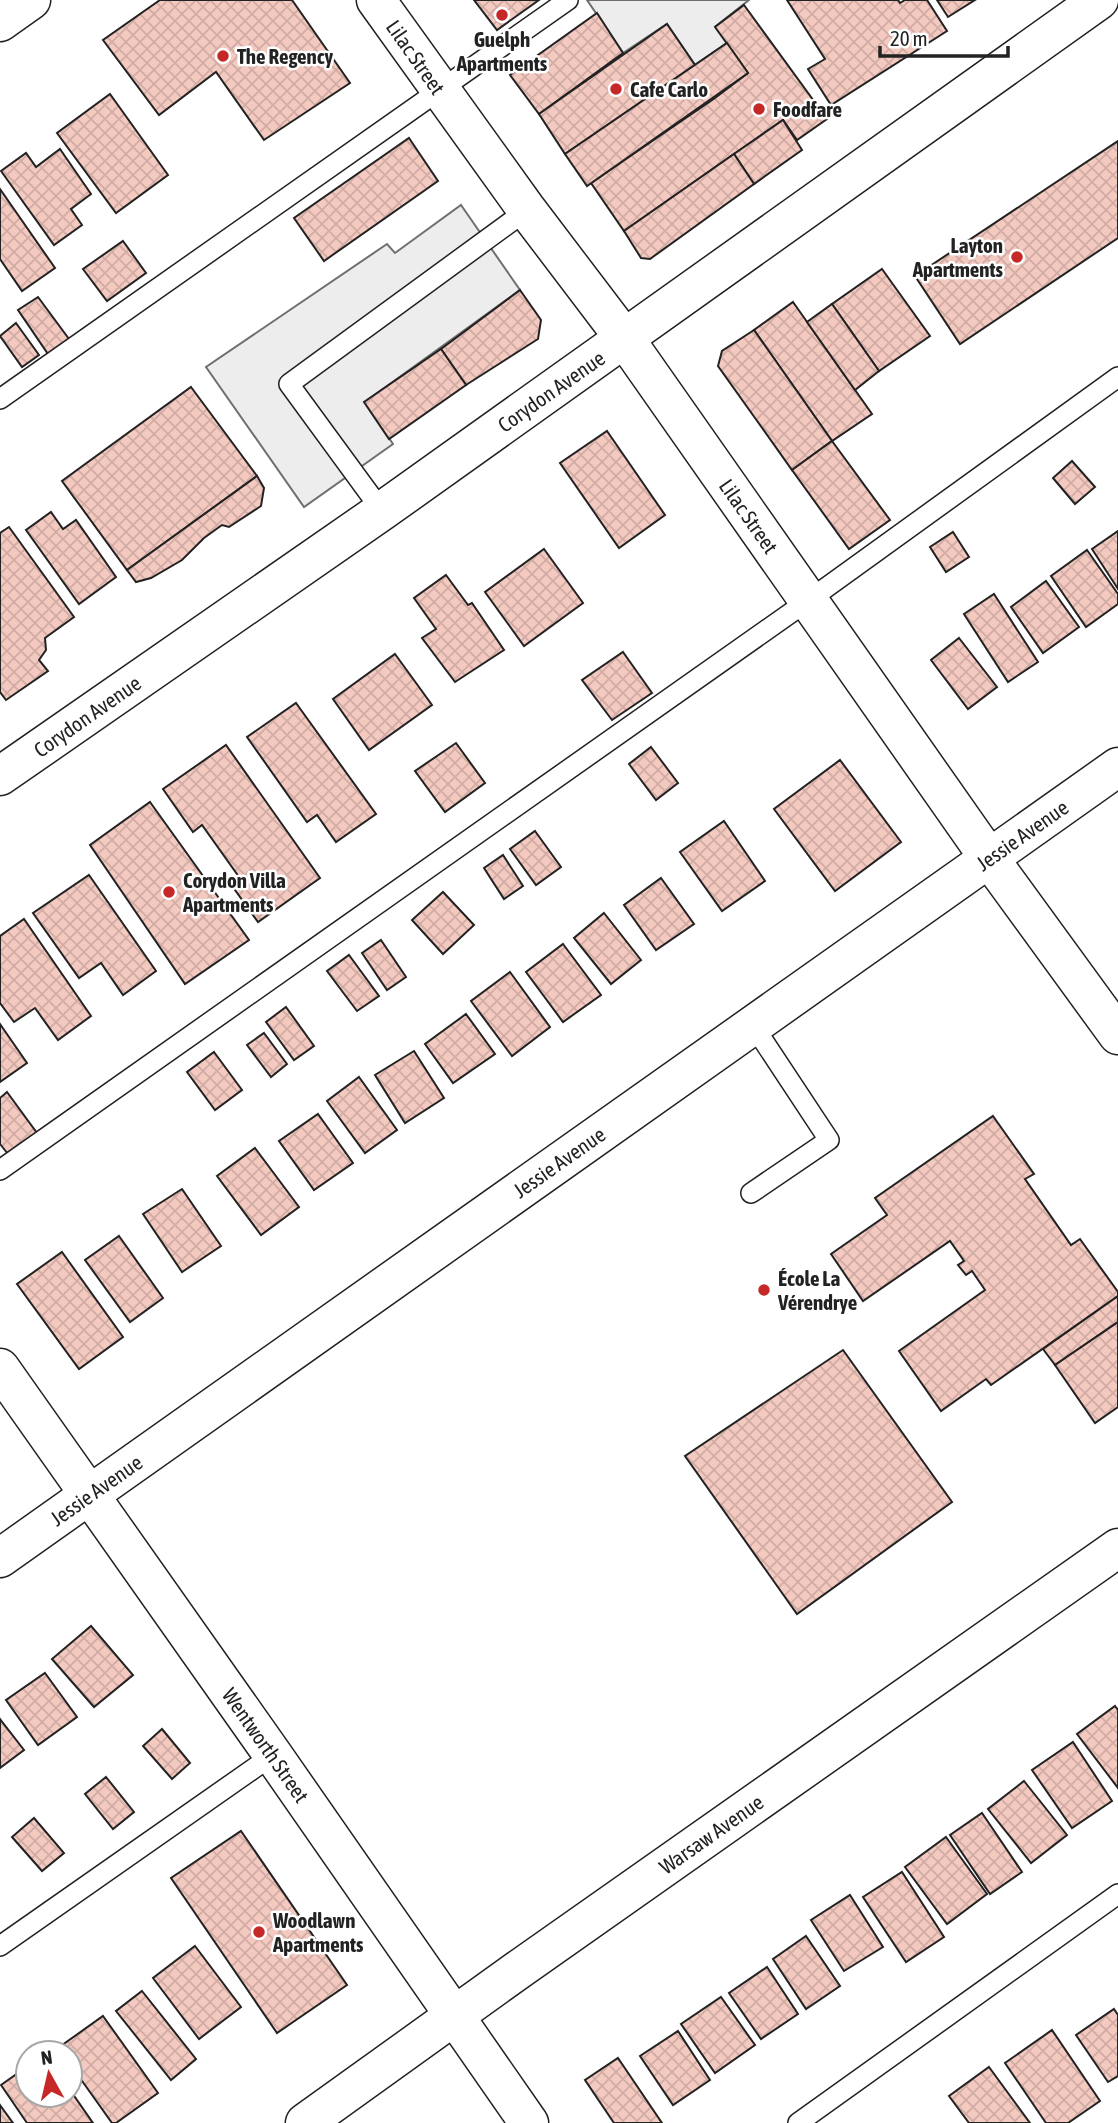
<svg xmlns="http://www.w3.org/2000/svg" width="1118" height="2123" font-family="'Asap Condensed',sans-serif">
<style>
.parking{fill:#ededed;stroke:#6f6f6f;stroke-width:2}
.building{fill:url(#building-cross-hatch);stroke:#222;stroke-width:2}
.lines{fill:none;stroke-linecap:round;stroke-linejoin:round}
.service-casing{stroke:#222;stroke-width:22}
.minor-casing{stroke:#222;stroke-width:41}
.tertiary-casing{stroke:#222;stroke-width:41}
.secondary-casing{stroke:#222;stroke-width:41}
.service{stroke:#fff;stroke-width:19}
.minor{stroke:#fff;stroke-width:38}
.tertiary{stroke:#fff;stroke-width:38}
.secondary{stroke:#fff;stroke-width:38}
.poi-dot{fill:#c62828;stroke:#fff;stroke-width:2.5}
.labels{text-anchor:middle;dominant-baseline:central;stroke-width:5;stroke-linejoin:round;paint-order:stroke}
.poi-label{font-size:21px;font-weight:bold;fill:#222;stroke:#fff;text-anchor:start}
.street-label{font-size:21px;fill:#222;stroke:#fff}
</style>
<defs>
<pattern id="building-cross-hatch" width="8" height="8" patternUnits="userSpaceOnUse" patternTransform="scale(1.75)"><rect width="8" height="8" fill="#f3c9c0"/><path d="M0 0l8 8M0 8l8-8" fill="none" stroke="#d0aca5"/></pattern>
</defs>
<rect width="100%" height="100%" fill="#fff"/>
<g class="parking">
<polygon points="587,0 749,0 716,26 727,43 695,65 667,24 623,53"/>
<polygon points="461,205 520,290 365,402 393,444 304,507 206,367 387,244 395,253"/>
</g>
<g class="building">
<polygon points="160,0 292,0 350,83 264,140 216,72 159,115 103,40"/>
<polygon points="474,0 539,0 497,30"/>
<polygon points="787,0 898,0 900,3 905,0 927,0 947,31 831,105 808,69 825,59"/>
<polygon points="937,0 975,0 948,17"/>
<polygon points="744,5 827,119 797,140 783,120 624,231 591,183 715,98 748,73 715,27"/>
<polygon points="597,13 623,53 539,114 510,75"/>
<polygon points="667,24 695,65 565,154 539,114"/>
<polygon points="727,43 748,73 587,186 565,154"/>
<polygon points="110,94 168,175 116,213 57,133"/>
<polygon points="783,120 802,150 754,184 734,154"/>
<polygon points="409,138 438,181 324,261 294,218"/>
<polygon points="1118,141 1118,238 960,344 915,276"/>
<polygon points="60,149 91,194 71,209 82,225 54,245 1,171 26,153 36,167"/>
<polygon points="734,154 754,184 650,259 641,258 624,231"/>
<polygon points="0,189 55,268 22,291 0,259"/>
<polygon points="123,241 146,273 107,301 83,269"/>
<polygon points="882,269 930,336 879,371 832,304"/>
<polygon points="520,290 541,320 538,339 466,385 441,349"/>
<polygon points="38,297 69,339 48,354 18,310"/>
<polygon points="793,302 872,414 832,441 754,330"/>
<polygon points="832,304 879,371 855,390 807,322"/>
<polygon points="16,323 39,355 22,367 0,336"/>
<polygon points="754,330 832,441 792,470 718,366 722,351"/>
<polygon points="441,349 466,385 389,439 364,402"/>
<polygon points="191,387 257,476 127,570 62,481"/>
<polygon points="607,431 665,515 619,548 560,463"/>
<polygon points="832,441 890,520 849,549 792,470"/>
<polygon points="1072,461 1095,487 1075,504 1053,478"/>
<polygon points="257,476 264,488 261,506 229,527 222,525 204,538 182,560 151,578 136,582 127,570"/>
<polygon points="51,512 63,529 76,520 116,577 79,604 26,530"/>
<polygon points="9,527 74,617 45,638 46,650 39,660 48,671 6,700 0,692 0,533"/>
<polygon points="1118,531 1118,589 1092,549"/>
<polygon points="953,532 969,557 946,572 930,547"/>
<polygon points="544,549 583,603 524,646 485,592"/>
<polygon points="1087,550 1118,594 1118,604 1086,627 1051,576"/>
<polygon points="446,575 468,605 472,603 504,650 455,682 422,638 436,629 414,598"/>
<polygon points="1046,581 1079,627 1043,653 1011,607"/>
<polygon points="994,594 1038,662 1008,682 964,614"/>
<polygon points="959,638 997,687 968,709 931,660"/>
<polygon points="623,652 652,693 612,720 582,680"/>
<polygon points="395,654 432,705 369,750 333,699"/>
<polygon points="296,703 376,814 336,842 317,815 307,822 247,737"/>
<polygon points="456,743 485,783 445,812 415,771"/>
<polygon points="226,745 320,878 258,922 230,883 239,877 202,825 193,832 163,789"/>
<polygon points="651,747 678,783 656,800 629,764"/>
<polygon points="840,760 901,842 835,891 774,809"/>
<polygon points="150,802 249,940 185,984 90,845"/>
<polygon points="724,821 765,881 722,911 680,852"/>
<polygon points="535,831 561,867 536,885 510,849"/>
<polygon points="503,855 523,886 504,899 484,868"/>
<polygon points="89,875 156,971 123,995 101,963 79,978 33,913"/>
<polygon points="661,878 694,924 656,950 624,905"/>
<polygon points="443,892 474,925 443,954 412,920"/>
<polygon points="604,913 641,960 611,984 574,938"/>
<polygon points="24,919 91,1016 58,1040 35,1008 14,1022 0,1003 0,936"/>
<polygon points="381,940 406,977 387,990 362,953"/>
<polygon points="563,944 601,995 563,1022 526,972"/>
<polygon points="349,955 379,996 357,1011 327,971"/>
<polygon points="510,972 550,1027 512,1056 471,1001"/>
<polygon points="286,1007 314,1046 294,1060 266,1022"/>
<polygon points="466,1014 495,1054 453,1083 425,1044"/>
<polygon points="0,1024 27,1063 0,1082"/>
<polygon points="264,1033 287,1064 271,1077 247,1045"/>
<polygon points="414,1051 444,1098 405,1123 375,1075"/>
<polygon points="214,1052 242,1090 215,1110 187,1072"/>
<polygon points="359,1077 397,1130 365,1153 327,1101"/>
<polygon points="7,1092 37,1133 8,1154 0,1144 0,1098"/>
<polygon points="318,1114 353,1163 314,1190 279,1141"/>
<polygon points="993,1116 1034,1174 1025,1179 1071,1245 1080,1239 1118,1292 1118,1296 991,1385 986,1379 941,1411 899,1351 985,1290 972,1271 966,1275 958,1265 964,1261 950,1241 863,1301 831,1254 887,1215 875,1198"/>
<polygon points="255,1148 299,1207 261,1235 217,1176"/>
<polygon points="182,1189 221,1246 182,1272 143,1214"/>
<polygon points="119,1236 163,1298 130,1322 85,1260"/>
<polygon points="62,1252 123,1337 79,1369 17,1284"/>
<polygon points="1118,1296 1118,1322 1055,1365 1043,1349"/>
<polygon points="1118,1322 1118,1407 1095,1423 1055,1365"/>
<polygon points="843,1350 952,1502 797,1614 685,1456"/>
<polygon points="91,1626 133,1675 94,1707 52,1659"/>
<polygon points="45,1673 77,1717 38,1745 6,1700"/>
<polygon points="1115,1706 1118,1710 1118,1788 1077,1734"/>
<polygon points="0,1719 24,1750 0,1768"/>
<polygon points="162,1729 190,1763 172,1779 143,1746"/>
<polygon points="1073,1742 1112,1801 1072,1828 1032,1770"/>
<polygon points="106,1777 134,1812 113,1829 85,1794"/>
<polygon points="1024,1781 1067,1835 1031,1863 988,1809"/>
<polygon points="982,1813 1022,1872 990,1894 950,1835"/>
<polygon points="34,1818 64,1853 42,1871 12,1837"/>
<polygon points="241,1831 347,1985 277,2033 171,1878"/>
<polygon points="946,1837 987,1894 947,1924 905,1867"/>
<polygon points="902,1872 944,1937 906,1962 863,1897"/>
<polygon points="850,1895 883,1947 844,1971 811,1920"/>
<polygon points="806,1936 840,1986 806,2009 773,1959"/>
<polygon points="195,1946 241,2007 199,2039 153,1978"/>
<polygon points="767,1967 798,2014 761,2039 729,1993"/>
<polygon points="142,1991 196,2059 171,2080 116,2011"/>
<polygon points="721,1997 755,2045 715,2073 681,2024"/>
<polygon points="1114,2009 1118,2015 1118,2076 1108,2082 1076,2035"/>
<polygon points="103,2016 158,2093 116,2123 112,2123 70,2064 70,2053 62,2053 58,2048"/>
<polygon points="1052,2030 1100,2101 1068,2123 1046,2123 1005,2063"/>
<polygon points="678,2031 710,2080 673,2105 640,2056"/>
<polygon points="618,2058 662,2123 614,2123 585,2080"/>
<polygon points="28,2066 28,2095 70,2095 70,2090 93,2123 27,2123 1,2085"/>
<polygon points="989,2067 1030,2123 969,2123 949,2096"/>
<polygon points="0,2105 13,2123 0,2123"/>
</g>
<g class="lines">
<g class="service-casing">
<g id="service">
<polyline points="0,399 568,0"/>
<polyline points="382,511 289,384 527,210"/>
<polyline points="0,1170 809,600 1118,377"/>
<polyline points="751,1193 829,1140 753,1025"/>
<polyline points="0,1946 273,1755"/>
<polyline points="798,2123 1118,1894"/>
</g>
</g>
<g class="minor-casing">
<g id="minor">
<polyline points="0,22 31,0"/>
<polyline points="0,1368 273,1755 529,2123"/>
<polyline points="0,1558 1118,767"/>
<polyline points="305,2123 518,1970 1118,1548"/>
</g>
</g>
<g class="tertiary-casing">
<polyline id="tertiary" points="376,0 527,210 625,339 989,858 1118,1035"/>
</g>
<g class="secondary-casing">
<polyline id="secondary" points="0,776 382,511 1099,0"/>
</g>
<use href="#service" class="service"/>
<use href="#minor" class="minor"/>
<use href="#tertiary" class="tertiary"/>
<use href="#secondary" class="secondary"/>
</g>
<g class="poi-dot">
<circle cx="502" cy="15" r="7"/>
<circle cx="223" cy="56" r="7"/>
<circle cx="616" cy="89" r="7"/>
<circle cx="759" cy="109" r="7"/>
<circle cx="1017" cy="257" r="7"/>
<circle cx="169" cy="892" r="7"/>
<circle cx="764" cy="1290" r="7"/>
<circle cx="259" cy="1932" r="7"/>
</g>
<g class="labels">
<g class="poi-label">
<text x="502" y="39" text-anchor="middle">Guelph<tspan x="502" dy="24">Apartments</tspan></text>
<text x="237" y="56">The Regency</text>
<text x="630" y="89">Cafe Carlo</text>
<text x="773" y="109">Foodfare</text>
<text x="1003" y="245" text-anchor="end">Layton<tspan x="1003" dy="24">Apartments</tspan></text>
<text x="183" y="880">Corydon Villa<tspan x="183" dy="24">Apartments</tspan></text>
<text x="778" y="1278">École La<tspan x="778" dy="24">Vérendrye</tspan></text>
<text x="273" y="1920">Woodlawn<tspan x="273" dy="24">Apartments</tspan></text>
</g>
<g class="street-label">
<text transform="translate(416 57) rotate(55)">Lilac Street</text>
<text transform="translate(551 391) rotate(-35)">Corydon Avenue</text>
<text transform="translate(749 516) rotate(55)">Lilac Street</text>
<text transform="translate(87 716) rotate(-35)">Corydon Avenue</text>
<text transform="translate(1022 835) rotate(-35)">Jessie Avenue</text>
<text transform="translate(559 1162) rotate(-35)">Jessie Avenue</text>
<text transform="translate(96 1490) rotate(-35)">Jessie Avenue</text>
<text transform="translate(266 1745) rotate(55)">Wentworth Street</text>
<text transform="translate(711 1834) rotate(-35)">Warsaw Avenue</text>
</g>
</g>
<g transform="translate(49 2074) rotate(352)"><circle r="33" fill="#ffffff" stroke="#a7a7a7" stroke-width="2"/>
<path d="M0-5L12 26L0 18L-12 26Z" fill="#c62828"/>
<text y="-10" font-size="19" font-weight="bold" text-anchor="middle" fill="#222222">N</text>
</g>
<path d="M880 46v10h128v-10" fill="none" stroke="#222222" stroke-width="3.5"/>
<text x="890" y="46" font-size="21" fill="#222222" stroke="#ffffff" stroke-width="5" paint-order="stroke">20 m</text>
</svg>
